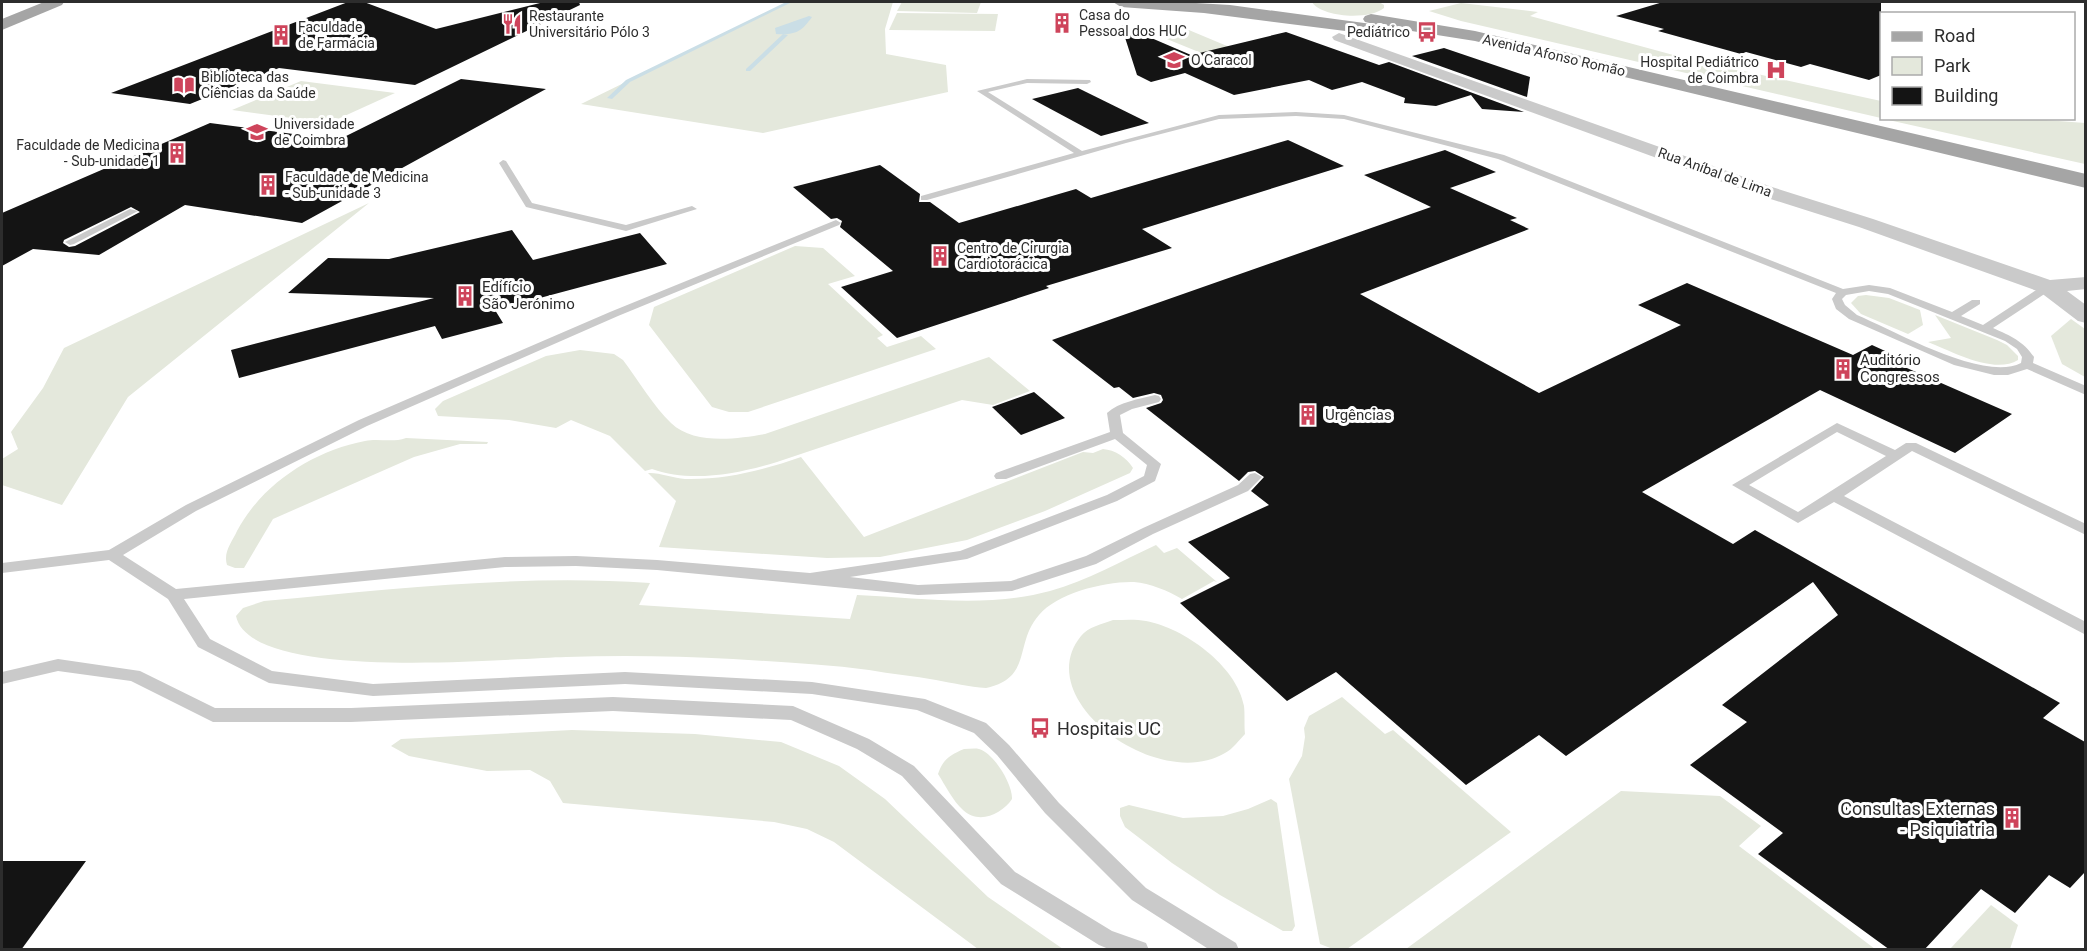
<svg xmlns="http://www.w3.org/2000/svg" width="2087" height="951" font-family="Roboto,sans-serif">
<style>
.green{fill:#e4e8dc}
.water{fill:#cadee6}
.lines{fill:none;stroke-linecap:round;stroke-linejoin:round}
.stream{fill:#cadee6;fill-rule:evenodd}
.building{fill:#141414;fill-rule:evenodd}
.lane{fill:#cacaca;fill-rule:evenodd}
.street{fill:#cacaca;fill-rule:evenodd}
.primary{fill:#a5a5a5;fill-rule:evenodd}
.labels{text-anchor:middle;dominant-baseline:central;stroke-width:6;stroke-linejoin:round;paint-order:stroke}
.far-poi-label{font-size:14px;fill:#2d2d2d;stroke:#fff;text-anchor:start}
.far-street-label{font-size:14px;fill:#2d2d2d;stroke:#fff}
.poi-label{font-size:15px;fill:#2d2d2d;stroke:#fff;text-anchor:start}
.near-poi-label{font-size:18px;fill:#2d2d2d;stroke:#fff;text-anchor:start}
</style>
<rect width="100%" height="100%" fill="#fff"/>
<g class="green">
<polygon points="789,2 893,2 885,29 886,54 946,65 948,92 763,133 581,104"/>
<polygon points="902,2 981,2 977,13 897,11"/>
<path d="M1312 2H1379L1384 5V8C1370 20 1322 18 1312 2Z"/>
<polygon points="1461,3 1538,12 1530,16 1677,56 1741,68 1739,70 1881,101 1881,118 1461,21 1429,11"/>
<polygon points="897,13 998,14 995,31 889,30"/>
<polygon points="1184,28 1239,51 1211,57 1157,35"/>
<polygon points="301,81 395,93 329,123 232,110"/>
<polygon points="2018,118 2085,123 2085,164 1884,119"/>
<polygon points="369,203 128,397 62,505 2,485 2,459 18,449 11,432 43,388 64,348"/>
<polygon points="795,246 823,248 855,276 828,284 883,335 877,338 887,347 921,336 936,349 748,412 729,412 712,407 649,325 654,307"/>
<polygon points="1866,295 1889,298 1920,310 1923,325 1908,334 1861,314 1851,303 1858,296"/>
<path d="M1935 315 1997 340 2007 345 2018 356V360C1994 375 1951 351 1928 342L1951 338Z"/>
<polygon points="2071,319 2085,329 2085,377 2062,364 2051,336"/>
<path d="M580 350 614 354 623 360C638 380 654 407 671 423 694 445 736 439 765 434L989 357 1030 391 993 405 962 400 777 462C737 474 691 483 652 469L645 471 610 436 571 420 556 428 509 420 438 416 435 409 443 401 546 356Z"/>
<path d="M406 438 488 442 487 444H460L414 457 273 519 244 568H235L227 565C223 552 232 542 237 531 262 484 313 451 365 441 379 438 392 443 406 438Z"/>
<path d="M1103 449C1115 450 1126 457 1133 468L1130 473 1045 511 967 540 880 557 827 558 659 547 676 501 648 473C657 472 674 478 685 479 725 480 764 470 801 457L864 537 1083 452 1093 453Z"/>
<path d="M1156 545 1164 553 1177 548 1217 582 1214 581 1182 599C1168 591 1150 583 1134 582 1106 581 1057 593 1039 615 1014 643 1033 678 986 688 969 687 953 683 936 680 914 676 891 674 869 670 824 664 778 662 733 659 678 656 621 655 566 657 512 658 250 684 236 616L243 608 264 601C393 589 521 574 650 583L639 605 850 619 857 595C921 598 987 608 1050 591 1087 581 1121 561 1156 545Z"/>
<path d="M1113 620C1124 620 1136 619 1146 621 1184 628 1237 666 1244 706 1245 714 1244 725 1245 734 1239 740 1233 749 1225 753 1159 793 1029 700 1081 636 1088 627 1102 624 1113 620Z"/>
<polygon points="1342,697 1385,734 1393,730 1511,832 1347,949 1333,949 1320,944 1289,779 1302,756 1305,737 1304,728 1309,716"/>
<polygon points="572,730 695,734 781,742 839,766 885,799 988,897 1063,949 978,949 834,842 807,829 774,822 563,803 550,781 530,770 487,771 409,756 391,746 401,739"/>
<path d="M964 749C969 749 975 748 979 749 994 753 1013 785 1012 799 1002 814 979 825 963 810 953 801 945 785 938 774 943 759 950 755 964 749Z"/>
<polygon points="1621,791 1720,796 1761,826 1739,846 1875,949 1406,949"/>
<polygon points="1271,799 1277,803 1295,926 1292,931 1283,931 1220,895 1172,863 1125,827 1120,816 1120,808 1129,805 1183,818 1223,816 1248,809"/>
<polygon points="1991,905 2018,925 2010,949 1950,949"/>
</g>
<path class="water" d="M809 16 812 17C801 32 796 35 776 34L775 28Z"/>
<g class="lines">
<g class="stream">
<polygon points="786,2 792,2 630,82 612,99 607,98 626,80"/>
<polygon points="783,34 788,35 750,71 746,71 746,69"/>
</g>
</g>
<g class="building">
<polygon points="348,2 364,2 436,29 544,2 579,2 580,5 415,85 279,68 190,104 111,93"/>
<polygon points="1663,2 1881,2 1881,75 1869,80 1810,64 1801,67 1746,52 1741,54 1658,31 1664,29 1616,16"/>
<polygon points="1121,25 1191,55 1286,32 1379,65 1389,62 1524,112 1482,109 1471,95 1436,106 1404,103 1405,98 1362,82 1332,90 1309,80 1234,95 1185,73 1151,82 1137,75"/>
<polygon points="1444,48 1530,77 1527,97 1412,56"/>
<path d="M461 79 546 89 302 223 185 205 99 255 33 249 2 266V213L210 123 338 140ZM131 207 140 212 75 246 69 247 63 243 64 240Z"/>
<polygon points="1078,88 1149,123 1101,136 1032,99"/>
<polygon points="1288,140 1344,166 1142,229 1172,248 1046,286 1049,288 897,338 841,287 893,271 840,227 842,221 837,218 831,219 793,187 880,165 920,194 919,202 930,202 959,223 1076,189 1091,198"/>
<polygon points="1445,150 1496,172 1450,188 1517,218 1510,220 1529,229 1360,294 1539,393 1681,325 1638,305 1687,283 1853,355 1872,345 1907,361 1900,365 2012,414 1955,453 1820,390 1642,492 1733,544 1755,530 2060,703 2043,718 2085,742 2085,872 2070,888 2049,875 2015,913 1981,889 1924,950 1890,950 1758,854 1783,833 1690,765 1747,722 1722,705 1838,615 1813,582 1566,756 1539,735 1466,785 1336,672 1287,701 1180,603 1230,578 1188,542 1269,505 1251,491 1264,477 1255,471 1248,472 1239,481 1146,408 1161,403 1163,400 1161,395 1154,393 1133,398 1119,387 1114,388 1052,340 1431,207 1364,175"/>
<polygon points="512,230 533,260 640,233 667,264 495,310 503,323 442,339 435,326 239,378 231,350 434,298 288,293 328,258 389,259"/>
<polygon points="1034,392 1065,418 1021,435 992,407"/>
<polygon points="2,861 86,861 21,950 2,950"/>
</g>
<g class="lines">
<g class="lane">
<path d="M1027 79 1090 80 1091 82 1087 84 1027 83 988 92 1082 151 1219 115 1296 112 1344 115 1504 155 1843 289 1869 285 1890 288 1952 312 1972 300H1980V304L1961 316 1983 325 2044 285H2052V289L1993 328C2011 336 2023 341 2034 357L2033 363 2086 386V395L2027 369 2008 375H1994L1954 365 1849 319 1836 309 1832 299 1836 293 1498 159 1344 119 1296 116 1219 119 1126 143 927 200H921V196L1074 153 977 91ZM1869 291 1888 294 2005 341 2017 349 2022 357 2021 363C1983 382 1895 331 1857 315L1845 305 1842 299 1846 295Z"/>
<polygon points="503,160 506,161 532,203 626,225 692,206 697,209 626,231 526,207 499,163"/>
<polygon points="130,209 138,211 74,244 70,245 65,242"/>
<path d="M836 220 841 223 839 225 618 316 367 426 196 511 123 555 176 589 505 557 576 556 657 560 810 573 960 551 1107 495 1144 476 1147 465 1115 439 1006 479H996L994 476 996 473 1110 432 1107 413C1119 402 1139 399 1155 395L1159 396 1161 399 1159 402 1132 409 1120 415 1123 433 1161 464 1155 481 1117 501 967 559 850 577 918 585 1011 581 1086 556 1143 528 1238 485 1250 474 1255 473 1262 477 1248 491 1153 534 1096 564 1012 591 918 595 657 570 576 566 505 567 184 599 210 639 272 671 373 684 625 672 812 682 925 699 986 723 1009 745 1059 803 1146 888 1236 943 1239 950H1210L1132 900 1045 813 997 755 974 733 917 710 812 694 625 684 373 696 269 683 198 647 168 599 109 560 2 573V563L109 550 186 505 359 420 610 312Z"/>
<path d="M1837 423 1895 450 1906 443H1916L2086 524V535L1912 451 1844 496 2086 622V635L1834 502 1798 523 1732 485ZM1837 432 1886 456 1798 512 1749 485Z"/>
<polygon points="58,659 140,671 215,708 351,708 613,697 793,706 869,739 914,766 1015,872 1112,931 1146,943 1149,950 1111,950 1099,945 1001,884 902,776 857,749 791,720 613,711 351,722 213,722 131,681 58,671 2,684 2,672"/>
</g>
<polygon class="street" points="1339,33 1772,187 1873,219 2050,280 2086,277 2086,289 2067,291 2086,305 2086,323 2078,321 2040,292 1859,227 1758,195 1334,40 1332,37"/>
<g class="primary">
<polygon points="44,2 64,2 62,5 2,30 2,19"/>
<polygon points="1113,2 1179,2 1230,5 1379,25 1365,22 1363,19 1365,16 1371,14 1475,31 2086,174 2086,188 1475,41 1399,29 1401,32 1399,36 1393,37 1204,13 1121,7"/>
</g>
</g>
<defs>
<g id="building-bare" transform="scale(1.62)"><path d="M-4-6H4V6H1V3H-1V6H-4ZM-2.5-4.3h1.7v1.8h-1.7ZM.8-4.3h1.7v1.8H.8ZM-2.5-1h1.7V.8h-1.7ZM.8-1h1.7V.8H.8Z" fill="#ce445b" stroke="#fff" stroke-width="2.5" paint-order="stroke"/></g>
<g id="restaurant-bare" transform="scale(1.62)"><path d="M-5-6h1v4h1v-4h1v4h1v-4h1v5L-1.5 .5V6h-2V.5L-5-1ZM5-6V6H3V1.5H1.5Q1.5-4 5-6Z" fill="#ce445b" stroke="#fff" stroke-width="2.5" paint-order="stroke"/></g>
<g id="bus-bare" transform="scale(1.62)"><path d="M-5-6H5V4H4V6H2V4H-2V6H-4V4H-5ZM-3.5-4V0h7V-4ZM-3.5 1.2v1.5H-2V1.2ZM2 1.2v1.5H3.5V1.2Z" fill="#ce445b" stroke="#fff" stroke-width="2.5" paint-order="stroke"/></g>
<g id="school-bare" transform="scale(1.62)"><path d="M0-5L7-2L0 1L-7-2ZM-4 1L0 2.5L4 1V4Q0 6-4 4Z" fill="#ce445b" stroke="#fff" stroke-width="2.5" paint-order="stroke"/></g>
<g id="hospital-bare" transform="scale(1.62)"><path d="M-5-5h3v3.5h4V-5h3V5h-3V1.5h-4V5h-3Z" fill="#ce445b" stroke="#fff" stroke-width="2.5" paint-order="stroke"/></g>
<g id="library-bare" transform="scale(1.62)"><path d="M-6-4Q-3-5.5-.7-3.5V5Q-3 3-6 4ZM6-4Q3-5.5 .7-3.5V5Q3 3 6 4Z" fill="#ce445b" stroke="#fff" stroke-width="2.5" paint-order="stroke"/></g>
<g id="university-bare" transform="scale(1.62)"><path d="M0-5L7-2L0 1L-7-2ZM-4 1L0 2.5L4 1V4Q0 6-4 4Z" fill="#ce445b" stroke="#fff" stroke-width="2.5" paint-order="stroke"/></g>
</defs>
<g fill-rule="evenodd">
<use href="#building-bare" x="1062" y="23"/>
<use href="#restaurant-bare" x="512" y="24"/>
<use href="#bus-bare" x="1427" y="32"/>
<use href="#building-bare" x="281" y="35"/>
<use href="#school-bare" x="1174" y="60"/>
<use href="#hospital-bare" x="1776" y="70"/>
<use href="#library-bare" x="184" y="85"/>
<use href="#university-bare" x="257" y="132"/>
<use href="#building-bare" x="177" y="153"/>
<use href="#building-bare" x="268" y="185"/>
<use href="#building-bare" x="940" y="256"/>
<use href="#building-bare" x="465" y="296"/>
<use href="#building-bare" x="1843" y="369"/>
<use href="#building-bare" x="1308" y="415"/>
<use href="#bus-bare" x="1040" y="728"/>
<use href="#building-bare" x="2012" y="818"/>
</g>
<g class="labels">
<g class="far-poi-label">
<text x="1079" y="15">Casa do<tspan x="1079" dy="16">Pessoal dos HUC</tspan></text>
<text x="529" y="16">Restaurante<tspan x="529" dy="16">Universitário Pólo 3</tspan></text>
<text x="298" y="27">Faculdade<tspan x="298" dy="16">de Farmácia</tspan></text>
<text x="1410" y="32" text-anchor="end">Pediátrico</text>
<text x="1191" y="60">O Caracol</text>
<text x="1759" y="62" text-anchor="end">Hospital Pediátrico<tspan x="1759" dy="16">de Coimbra</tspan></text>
<text x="201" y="77">Biblioteca das<tspan x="201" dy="16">Ciências da Saúde</tspan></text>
<text x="274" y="124">Universidade<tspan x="274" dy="16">de Coimbra</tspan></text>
<text x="160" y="145" text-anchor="end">Faculdade de Medicina<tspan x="160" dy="16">- Sub-unidade 1</tspan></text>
<text x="285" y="177">Faculdade de Medicina<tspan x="285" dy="16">- Sub-unidade 3</tspan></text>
<text x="957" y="248">Centro de Cirurgia<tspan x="957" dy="16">Cardiotorácica</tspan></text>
</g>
<g class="far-street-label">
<text transform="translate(1554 55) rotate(13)">Avenida Afonso Romão</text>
<text transform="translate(1715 172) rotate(20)">Rua Aníbal de Lima</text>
</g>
<g class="poi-label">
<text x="482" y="287">Edifício<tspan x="482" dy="17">São Jerónimo</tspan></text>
<text x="1860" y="360">Auditório<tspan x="1860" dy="17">Congressos</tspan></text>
<text x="1325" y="415">Urgências</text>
</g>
<g class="near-poi-label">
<text x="1057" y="728">Hospitais UC</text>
<text x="1995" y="808" text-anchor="end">Consultas Externas<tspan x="1995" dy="21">- Psiquiatria</tspan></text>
</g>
</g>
<rect width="2087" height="951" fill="none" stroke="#2d2d2d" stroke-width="6"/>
<rect x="1880" y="12" width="195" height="108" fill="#ffffff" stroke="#ababab" stroke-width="1.5"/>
<rect x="1892" y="32" width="30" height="9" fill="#a5a5a5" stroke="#ababab" stroke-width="1.5"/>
<text x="1934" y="42" font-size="18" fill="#2d2d2d">Road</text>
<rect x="1892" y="57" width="30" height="18" fill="#e4e8dc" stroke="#ababab" stroke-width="1.5"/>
<text x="1934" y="72" font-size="18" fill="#2d2d2d">Park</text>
<rect x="1892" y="87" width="30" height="18" fill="#141414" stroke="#ababab" stroke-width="1.5"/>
<text x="1934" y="102" font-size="18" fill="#2d2d2d">Building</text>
</svg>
